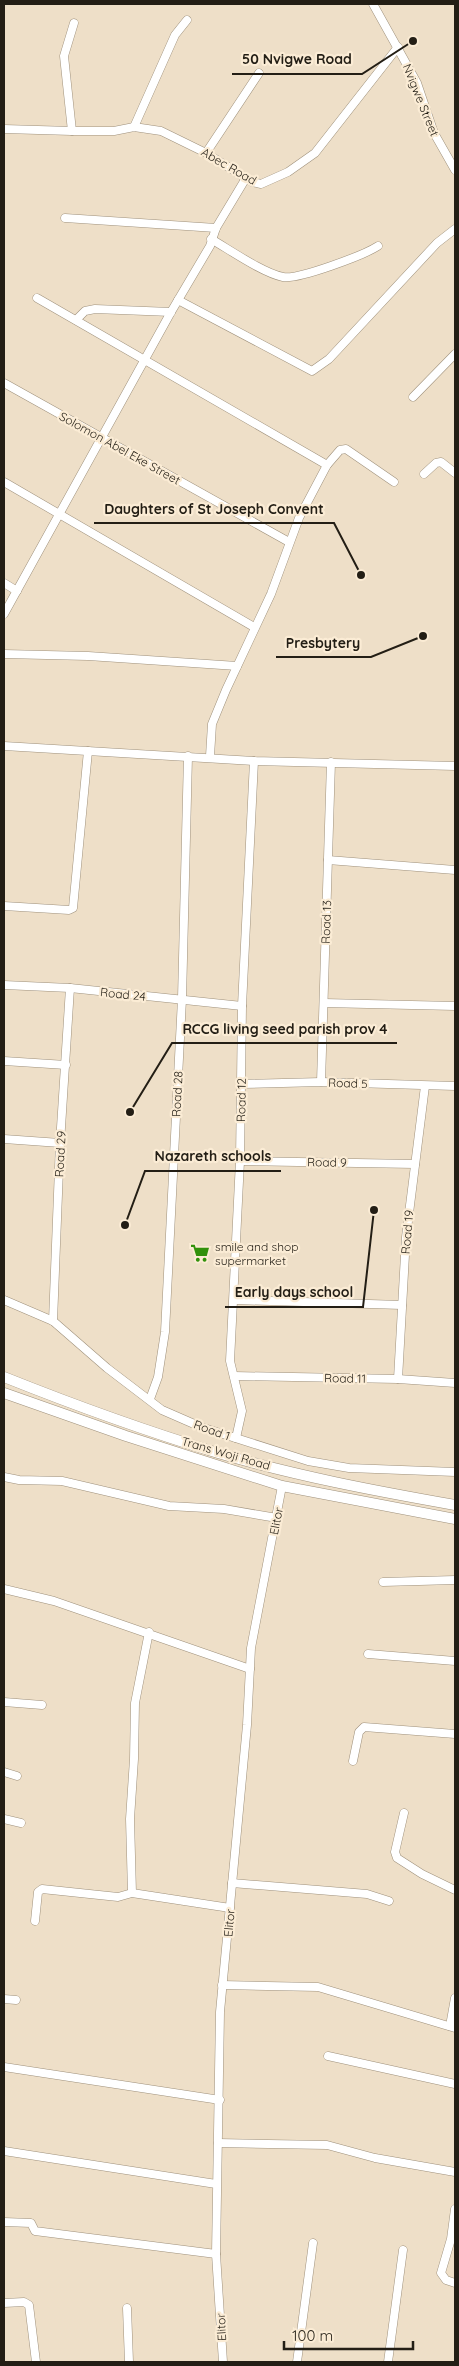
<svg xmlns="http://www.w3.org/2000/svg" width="459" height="2366" font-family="Quicksand,sans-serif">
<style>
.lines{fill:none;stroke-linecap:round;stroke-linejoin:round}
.street-casing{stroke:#9f917c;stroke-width:9}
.secondary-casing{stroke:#9f917c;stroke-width:11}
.street{stroke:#fff;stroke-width:8}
.secondary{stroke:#fff;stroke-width:10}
.labels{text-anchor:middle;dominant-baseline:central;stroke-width:4.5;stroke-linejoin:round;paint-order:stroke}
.street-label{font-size:12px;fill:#231e15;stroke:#fbecd5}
.poi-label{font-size:12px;fill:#231e15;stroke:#fbecd5;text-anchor:start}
.leader{fill:none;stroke:#231e15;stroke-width:2}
.callout-dot{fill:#231e15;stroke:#fbecd5;stroke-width:2}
.callout-label{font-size:14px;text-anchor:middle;font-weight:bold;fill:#231e15;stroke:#fbecd5;stroke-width:4.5;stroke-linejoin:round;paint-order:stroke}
</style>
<rect width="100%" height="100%" fill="#eedfc8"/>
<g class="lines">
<g class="street-casing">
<g id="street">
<polyline points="373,4 417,83 434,133 455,170"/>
<polyline points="134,127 175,35 187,20"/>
<polyline points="4,129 72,131 114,131 134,127 161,131 206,153 252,182 261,184 288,172 315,153 398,47"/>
<polyline points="72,131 64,56 74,23"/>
<polyline points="206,153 259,73"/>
<polyline points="65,218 216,228"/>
<path d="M211 239C230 250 263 273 283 277 298 280 364 255 378 246"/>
<polyline points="37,298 327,465"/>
<polyline points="178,300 312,371 329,359 437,243 455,229"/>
<polyline points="76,320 85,311 95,309 171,312"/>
<polyline points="4,383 289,542"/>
<polyline points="413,397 455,354"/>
<polyline points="424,474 436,463 441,462 455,473"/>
<polyline points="4,482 254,627"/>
<polyline points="4,583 17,591"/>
<polyline points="4,614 171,312 210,246 216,228 246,178"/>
<polyline points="4,654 88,656 237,666"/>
<polyline points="4,746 254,761 455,766"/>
<polyline points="210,756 212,724 226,690 271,594 299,518 327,465 340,450 346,449 394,482"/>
<polyline points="328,860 455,870"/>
<polyline points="4,906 69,910 73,908 88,751"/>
<polyline points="4,985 70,988 242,1006"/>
<polyline points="324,1003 455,1006"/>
<polyline points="4,1061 66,1065"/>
<polyline points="321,1082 331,762"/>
<polyline points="241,1084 321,1082 455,1086"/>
<polyline points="4,1139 60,1143"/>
<polyline points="240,1161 415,1164"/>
<polyline points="4,1300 53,1321 107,1368 162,1410 201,1427 308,1461 349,1468 455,1472"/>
<polyline points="234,1300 402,1305"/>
<polyline points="53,1321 60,1143 70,988"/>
<polyline points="234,1376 398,1379 455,1383"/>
<polyline points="398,1379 406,1237 425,1086"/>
<polyline points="150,1399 158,1377 165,1332 182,999 188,756"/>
<polyline points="236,1438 242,1411 230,1361 240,1161 242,1006 254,761"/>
<polyline points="4,1477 19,1480 62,1481 169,1506 224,1509 277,1518"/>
<polyline points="383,1582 455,1580"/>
<polyline points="4,1589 54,1601 250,1669"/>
<polyline points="368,1654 455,1661"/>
<polyline points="4,1702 42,1705"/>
<polyline points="353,1761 359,1732 364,1727 455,1734"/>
<polyline points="4,1772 17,1776"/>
<polyline points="404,1813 395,1852 397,1858 422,1874 455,1890"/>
<polyline points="4,1819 21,1823"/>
<polyline points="232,1883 367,1894 389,1901"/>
<polyline points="132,1893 130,1819 134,1759 135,1703 149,1632"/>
<polyline points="35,1921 38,1892 42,1889 118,1897 132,1893 230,1908"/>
<polyline points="222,1985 318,1987 455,2028"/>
<polyline points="4,1999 16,2000"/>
<polyline points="450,2026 455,1998"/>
<polyline points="328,2056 455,2084"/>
<polyline points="4,2067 220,2100"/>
<polyline points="218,2143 327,2145 375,2158 455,2172"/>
<polyline points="4,2151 216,2184"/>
<polyline points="455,2209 451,2239 441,2273 446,2280 455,2283"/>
<polyline points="4,2222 31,2223 35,2231 216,2254"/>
<polyline points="4,2303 24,2302 29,2305 36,2362"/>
<polyline points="127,2308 129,2362"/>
<polyline points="223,2362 216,2254 220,2012 247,1725 251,1648 282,1486"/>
<polyline points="297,2362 313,2243"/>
<polyline points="388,2362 403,2250"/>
</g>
</g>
<g class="secondary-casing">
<g id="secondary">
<path d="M4 1377C74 1405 146 1431 218 1453 296 1476 376 1491 455 1505"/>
<polyline points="4,1393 126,1436 282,1486 455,1519"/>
</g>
</g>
<use href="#street" class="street"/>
<use href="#secondary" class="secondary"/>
</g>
<defs>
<g id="supermarket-bare" transform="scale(1.5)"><path d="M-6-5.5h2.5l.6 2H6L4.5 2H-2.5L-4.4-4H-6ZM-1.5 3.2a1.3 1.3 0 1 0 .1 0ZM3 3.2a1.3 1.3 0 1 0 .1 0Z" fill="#31910b" stroke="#fbecd5" stroke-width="2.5" paint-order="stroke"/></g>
</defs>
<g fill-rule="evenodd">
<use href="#supermarket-bare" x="200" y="1253"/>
</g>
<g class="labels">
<g class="street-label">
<text transform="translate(421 100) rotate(68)">Nvigwe Street</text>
<text transform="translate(229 166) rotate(30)">Abec Road</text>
<text transform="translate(120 448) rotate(29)">Solomon Abel Eke Street</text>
<text transform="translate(326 922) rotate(-88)">Road 13</text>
<text transform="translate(123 994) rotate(6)">Road 24</text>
<text transform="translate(348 1083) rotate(2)">Road 5</text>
<text transform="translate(177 1094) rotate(-87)">Road 28</text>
<text transform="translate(241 1100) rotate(-89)">Road 12</text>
<text transform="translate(60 1154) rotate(-87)">Road 29</text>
<text transform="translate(327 1162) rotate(1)">Road 9</text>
<text transform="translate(407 1232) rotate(-85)">Road 19</text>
<text transform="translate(345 1378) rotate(1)">Road 11</text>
<text transform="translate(212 1430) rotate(20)">Road 1</text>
<text transform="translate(226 1453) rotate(16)">Trans Woji Road</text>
<text transform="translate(276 1521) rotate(-79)">Elitor</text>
<text transform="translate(229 1923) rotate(-85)">Elitor</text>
<text transform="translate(221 2327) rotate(-93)">Elitor</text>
</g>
<g class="poi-label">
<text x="215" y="1246">smile and shop<tspan x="215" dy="14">supermarket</tspan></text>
</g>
</g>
<path class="leader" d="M413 41L362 74H232M361 575L334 523H94M423 636L371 657H276M130 1112L172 1043H397M125 1225L145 1171H281M374 1210L363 1307H225"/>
<g class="callout-dot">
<circle cx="413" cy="41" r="5"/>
<circle cx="361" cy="575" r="5"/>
<circle cx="423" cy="636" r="5"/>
<circle cx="130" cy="1112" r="5"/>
<circle cx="125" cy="1225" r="5"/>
<circle cx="374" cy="1210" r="5"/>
</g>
<g class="callout-label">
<text x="297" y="64">50 Nvigwe Road</text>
<text x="214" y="514">Daughters of St Joseph Convent</text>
<text x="323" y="648">Presbytery</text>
<text x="285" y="1034">RCCG living seed parish prov 4</text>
<text x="213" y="1161">Nazareth schools</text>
<text x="294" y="1297">Early days school</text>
</g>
<rect width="459" height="2366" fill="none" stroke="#231e15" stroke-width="10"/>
<path d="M284 2341v8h129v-8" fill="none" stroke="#231e15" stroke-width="2.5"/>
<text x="292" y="2341" font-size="15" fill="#231e15" stroke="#fbecd5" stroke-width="4" paint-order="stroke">100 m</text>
</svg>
